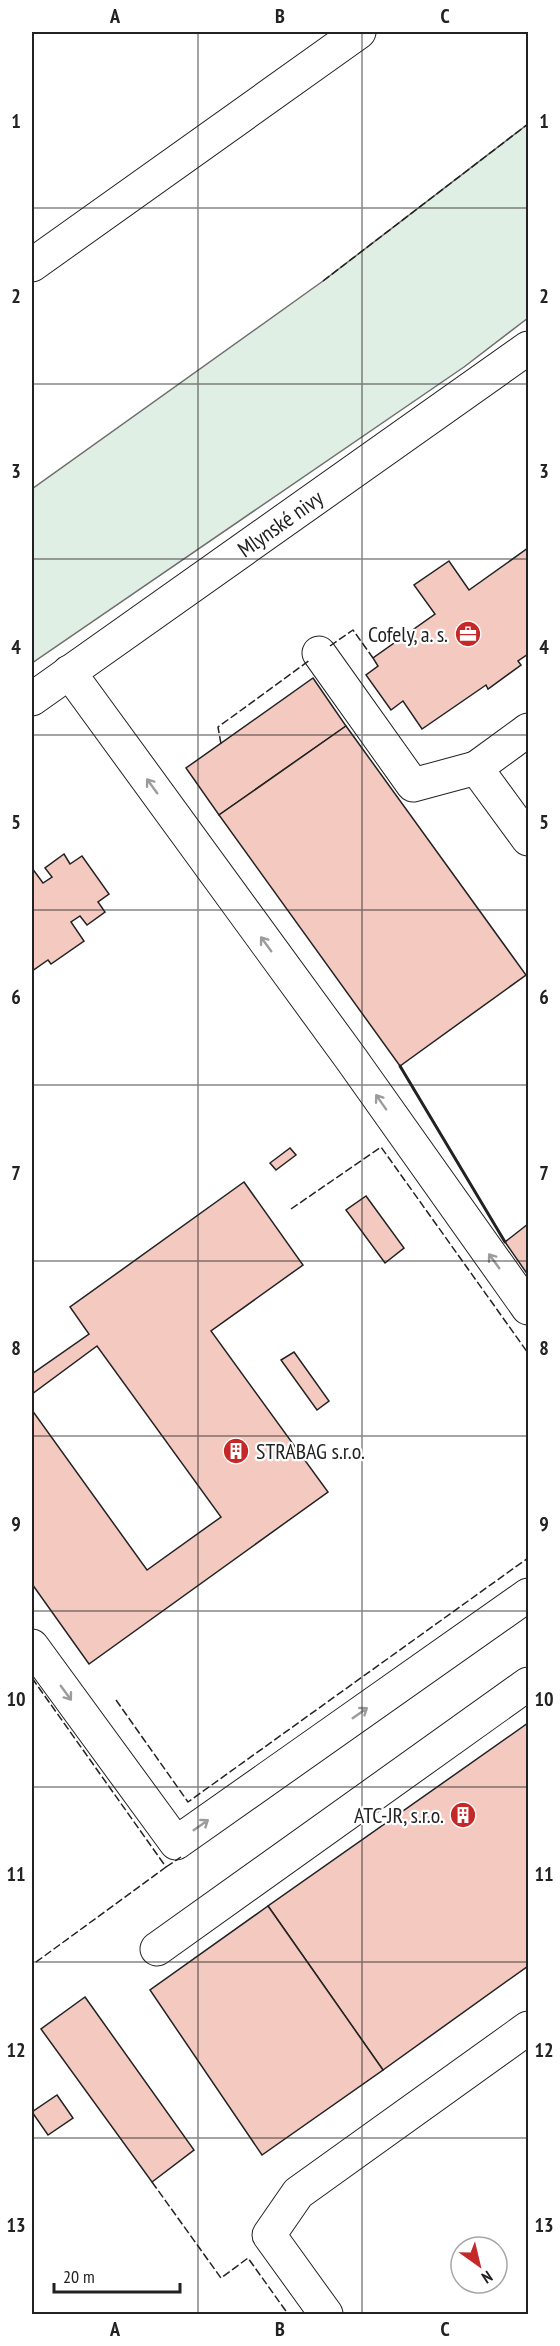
<svg xmlns="http://www.w3.org/2000/svg" width="560" height="2346" font-family="'PT Sans Narrow',sans-serif">
<style>
.green{fill:#e0efe3;stroke:#6f6f6f;stroke-width:1.5}
.building{fill:#f3c9c0;stroke:#222;stroke-width:1.5}
.lines{fill:none;stroke-linecap:round;stroke-linejoin:round}
.minor-casing{stroke:#222;stroke-width:35}
.minor{stroke:#fff;stroke-width:33}
.fence{stroke:#222;stroke-width:1.5;stroke-dasharray:8 3;stroke-linecap:butt}
.wall{stroke:#222;stroke-width:3}
.oneway{stroke:#9c9c9c}
.grid{fill:none;stroke:#222;stroke-width:1.5;stroke-opacity:0.55}
.labels{text-anchor:middle;dominant-baseline:central;stroke-width:4.5;stroke-linejoin:round;paint-order:stroke}
.street-label{font-size:22px;fill:#222;stroke:#fff}
.poi-label{font-size:22px;fill:#222;stroke:#fff;text-anchor:end}
.neatline{fill:none;stroke:#222;stroke-width:2}
.grid-label{font-size:20px;text-anchor:middle;font-weight:bold;fill:#222}
</style>
<rect width="100%" height="100%" fill="#fff"/>
<polygon class="green" points="528,124 528,318 464,367 32,663 32,489 323,281"/>
<g class="building">
<polygon points="528,548 528,654 518,661 521,665 488,689 486,685 422,729 403,701 391,710 366,675 378,666 373,658 435,614 414,585 449,561 469,590"/>
<polygon points="313,678 346,726 219,815 186,768"/>
<polygon points="346,726 526,975 400,1066 219,815"/>
<polygon points="64,854 70,864 82,856 109,894 98,902 105,912 87,925 80,916 71,922 84,941 51,964 48,960 32,971 32,868 43,883 52,877 45,868"/>
<polygon points="290,1148 296,1155 276,1170 270,1163"/>
<polygon points="244,1182 303,1265 211,1331 328,1492 89,1664 32,1584 32,1410 147,1570 221,1517 97,1346 32,1394 32,1374 89,1334 70,1307"/>
<polygon points="366,1196 404,1248 385,1263 346,1210"/>
<polygon points="528,1224 528,1275 505,1242"/>
<polygon points="294,1352 329,1401 317,1410 281,1360"/>
<polygon points="528,1723 528,1966 383,2070 268,1906"/>
<polygon points="268,1906 383,2070 262,2155 150,1990"/>
<polygon points="85,1997 194,2150 152,2182 41,2029"/>
<polygon points="57,2095 73,2118 48,2135 32,2112"/>
</g>
<g class="lines">
<g class="minor-casing">
<g id="minor">
<polyline points="32,265 359,32"/>
<polyline points="319,653 413,785 476,768 528,839"/>
<polyline points="69,672 352,1060 528,1308"/>
<path id="s1" d="M32 699 528 348"/>
<polyline points="476,768 528,730"/>
<polyline points="32,1646 176,1843 528,1595"/>
<polyline points="157,1949 528,1684"/>
<polyline points="326,2314 269,2235 298,2193 528,2028"/>
</g>
</g>
<use href="#minor" class="minor"/>
<g class="fence">
<polyline points="323,281 528,124"/>
<polyline points="330,646 353,630 373,658"/>
<polyline points="221,744 218,727 310,660"/>
<polyline points="291,1209 381,1147 528,1353"/>
<polyline points="32,1678 166,1867 32,1965"/>
<polyline points="116,1700 188,1802 528,1558"/>
<polyline points="166,1867 181,1857"/>
<polyline points="152,2182 221,2278 248,2258 288,2314"/>
</g>
<polyline class="wall" points="400,1066 505,1242"/>
</g>
<defs><path id="oneway-shaft" d="M-6 0H5M1.5-3L5.5 0L1.5 3" fill="none" stroke-width="1.6" stroke-linecap="round" stroke-linejoin="round" transform="scale(1.5)"/></defs>
<g class="oneway">
<use href="#oneway-shaft" transform="translate(152 786) rotate(-126)"/>
<use href="#oneway-shaft" transform="translate(266 944) rotate(-126)"/>
<use href="#oneway-shaft" transform="translate(381 1102) rotate(-125)"/>
<use href="#oneway-shaft" transform="translate(494 1261) rotate(-126)"/>
<use href="#oneway-shaft" transform="translate(66 1693) rotate(54)"/>
<use href="#oneway-shaft" transform="translate(360 1713) rotate(-35)"/>
<use href="#oneway-shaft" transform="translate(201 1825) rotate(-35)"/>
</g>
<path class="grid" d="M198 32V2314M362 32V2314M32 208H528M32 384H528M32 559H528M32 735H528M32 910H528M32 1085H528M32 1261H528M32 1436H528M32 1611H528M32 1787H528M32 1962H528M32 2138H528"/>
<defs>
<g id="office-disc" transform="scale(1.35)"><circle r="9.5" fill="#c62828" stroke="#fff"/><path d="M-6-3h4V-5.5h4V-3h4V5H-6ZM-1-4.5V-3h2v-1.5ZM-6 0V1H6V0Z" fill="#fff"/></g>
<g id="building-disc" transform="scale(1.35)"><circle r="9.5" fill="#c62828" stroke="#fff"/><path d="M-4-6H4V6H1V3H-1V6H-4ZM-2.5-4.3h1.7v1.8h-1.7ZM.8-4.3h1.7v1.8H.8ZM-2.5-1h1.7V.8h-1.7ZM.8-1h1.7V.8H.8Z" fill="#fff"/></g>
</defs>
<g fill-rule="evenodd">
<use href="#office-disc" x="468" y="634"/>
<use href="#building-disc" x="236" y="1451"/>
<use href="#building-disc" x="463" y="1815"/>
</g>
<g class="labels">
<g class="street-label">
<text stroke="none"><textPath href="#s1" startOffset="304">Mlynské nivy</textPath></text>
</g>
<g class="poi-label">
<text x="448" y="634">Cofely, a. s.</text>
<text x="256" y="1451" text-anchor="start">STRABAG s.r.o.</text>
<text x="444" y="1815">ATC-JR, s.r.o.</text>
</g>
</g>
<rect width="560" height="2346" fill="none" stroke="#ffffff" stroke-width="66"/>
<g transform="translate(479 2265) rotate(146)"><circle r="28" fill="#ffffff" stroke="#a7a7a7" stroke-width="1.5"/>
<path d="M0-4.5L10 22L0 15L-10 22Z" fill="#c62828"/>
<text y="-9" font-size="16" font-weight="bold" text-anchor="middle" fill="#222222">N</text>
</g>
<path d="M54 2283v9h126v-9" fill="none" stroke="#222222" stroke-width="3"/>
<text x="63" y="2283" font-size="18" fill="#222222" stroke="#ffffff" stroke-width="4.5" paint-order="stroke">20 m</text>
<rect x="33" y="33" width="494" height="2280" class="neatline"/>
<g class="grid-label">
<text x="115" y="23">A</text>
<text x="280" y="23">B</text>
<text x="445" y="23">C</text>
<text x="16" y="128">1</text>
<text x="544" y="128">1</text>
<text x="16" y="303">2</text>
<text x="544" y="303">2</text>
<text x="16" y="478">3</text>
<text x="544" y="478">3</text>
<text x="16" y="654">4</text>
<text x="544" y="654">4</text>
<text x="16" y="829">5</text>
<text x="544" y="829">5</text>
<text x="16" y="1004">6</text>
<text x="544" y="1004">6</text>
<text x="16" y="1180">7</text>
<text x="544" y="1180">7</text>
<text x="16" y="1355">8</text>
<text x="544" y="1355">8</text>
<text x="16" y="1531">9</text>
<text x="544" y="1531">9</text>
<text x="16" y="1706">10</text>
<text x="544" y="1706">10</text>
<text x="16" y="1881">11</text>
<text x="544" y="1881">11</text>
<text x="16" y="2057">12</text>
<text x="544" y="2057">12</text>
<text x="16" y="2232">13</text>
<text x="544" y="2232">13</text>
<text x="115" y="2336">A</text>
<text x="280" y="2336">B</text>
<text x="445" y="2336">C</text>
</g>
</svg>
